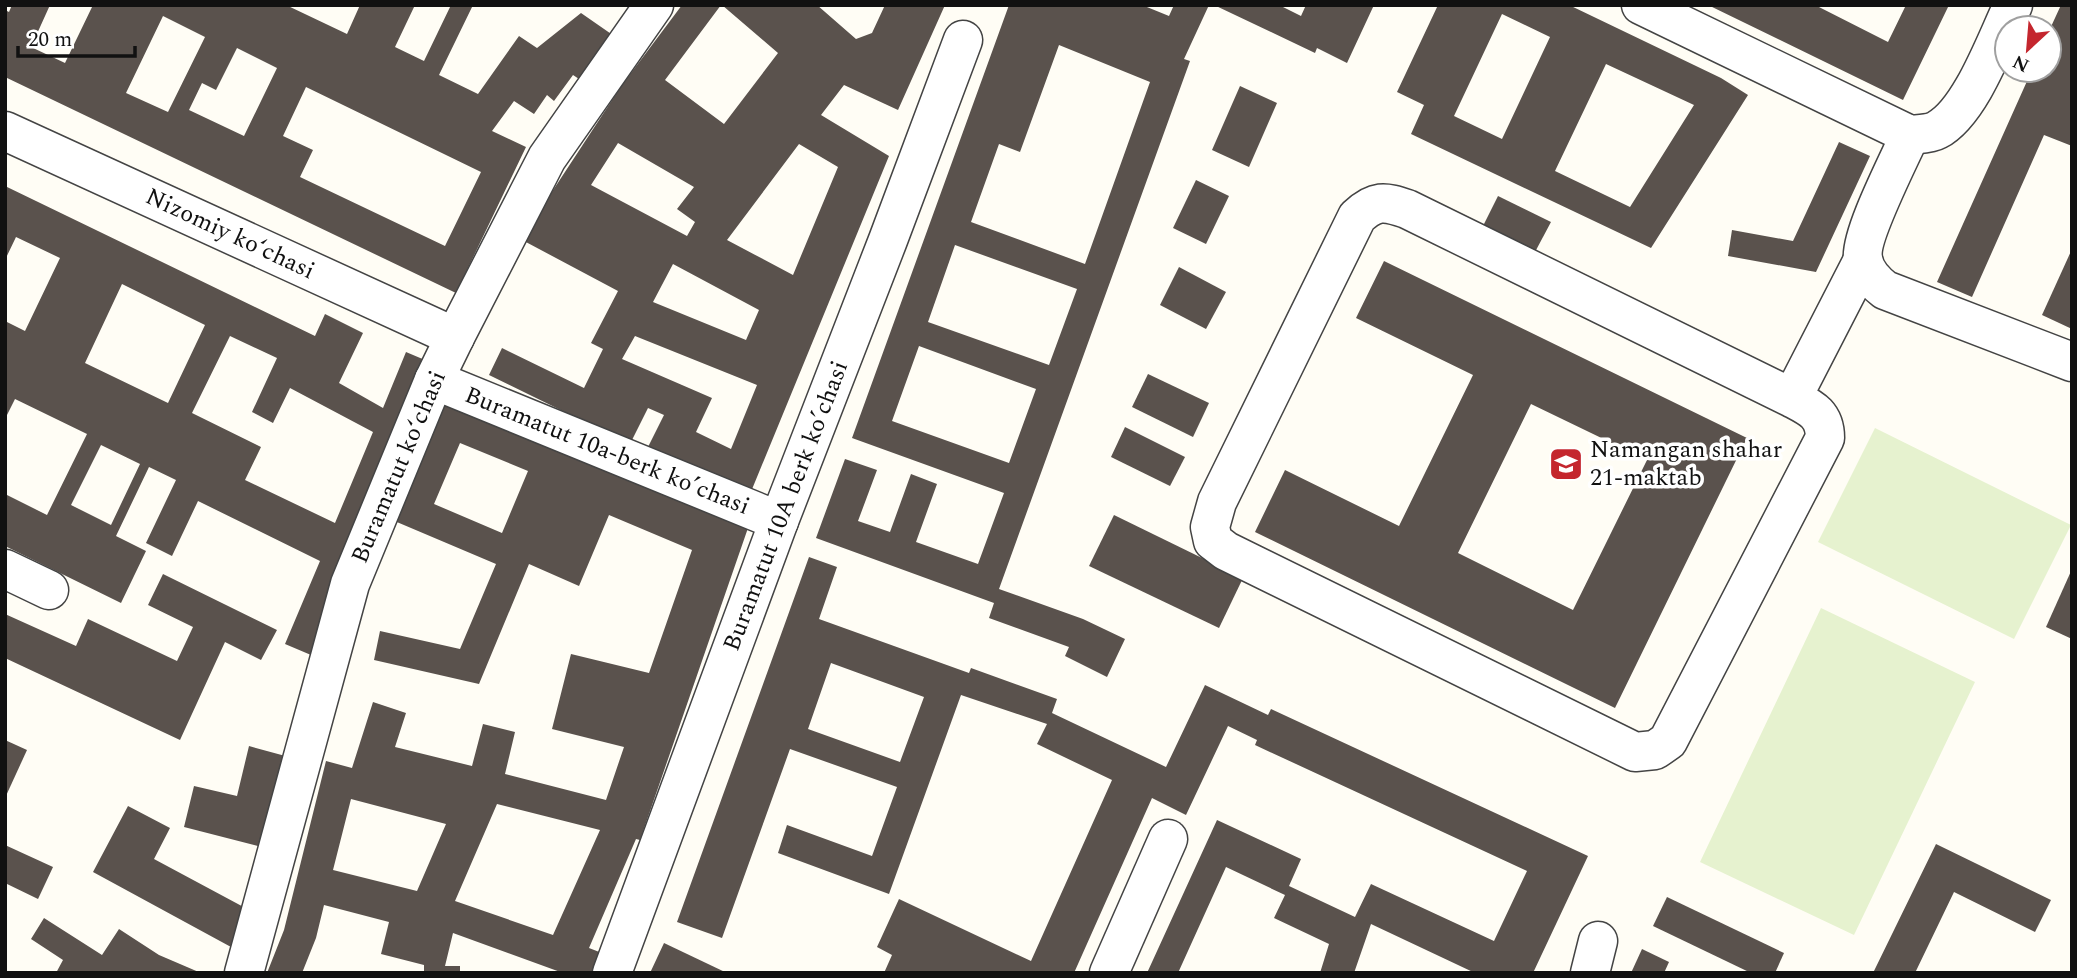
<svg xmlns="http://www.w3.org/2000/svg" width="2077" height="978" font-family="Spectral,serif">
<style>
.pitch{fill:#e6f2cf}
.building{fill:#5a524d;fill-rule:evenodd}
.lines{fill:none;stroke-linecap:round;stroke-linejoin:round}
.minor-casing{stroke:#444;stroke-width:41}
.minor{stroke:#fff;stroke-width:38}
.labels{text-anchor:middle;dominant-baseline:central;stroke-width:7;stroke-linejoin:round;paint-order:stroke}
.street-label{font-size:24px;fill:#111;stroke:#fff}
.poi-label{font-size:24px;fill:#111;stroke:#fff;text-anchor:start}
</style>
<rect width="100%" height="100%" fill="#fffdf5"/>
<g class="pitch">
<polygon points="1875,428 2071,525 2014,639 1818,542"/>
<polygon points="1821,608 1975,682 1854,935 1700,862"/>
</g>
<g class="building">
<path d="M12 5H50L31 47 65 63 93 5H286L347 34 360 5H415L395 47 424 61 451 5H473L439 75 478 94 519 36 537 48 581 13 617 38 585 83 573 75 554 101 547 95 534 114 514 101 492 131 526 147 456 293 5 77V10L9 12ZM163 16 205 37 168 112 126 93ZM237 48 277 68 244 136 189 110 202 83 216 90ZM306 87 481 172 445 246 300 177 313 150 283 136Z"/>
<path d="M682 5H721L665 80 724 124 778 53 722 5H817L856 39 872 33 885 5H945L898 110 844 85 821 115 889 156 748 499 647 449 664 415 648 408 630 444 489 375 502 348 584 388 603 349 591 343 618 291 524 241 542 207 622 85ZM618 143 694 187 677 209 695 222 687 236 591 185ZM799 144 838 167 793 275 727 240ZM673 264 759 310 746 340 653 302ZM635 336 757 385 731 449 696 432 712 398 622 359Z"/>
<path d="M1009 5H1142L1169 16 1174 5H1209L1184 59 1190 61 999 589 1083 619 1125 639 1107 677 1065 656 1069 647 989 618 994 603 816 538 845 459 877 470 858 521 890 532 911 474 937 484 916 542 978 564 1004 493 852 438ZM1059 45 1150 82 1085 264 971 222 999 144 1020 152ZM955 245 1077 289 1049 365 928 322ZM919 346 1036 389 1009 463 892 421Z"/>
<polygon points="1214,5 1279,5 1301,16 1306,5 1374,5 1347,63 1317,48 1315,53"/>
<path d="M1438 5H1569L1721 78 1748 95 1651 248 1411 134 1424 105 1397 92ZM1502 14 1550 37 1502 139 1454 116ZM1606 64 1694 105 1630 207 1555 171Z"/>
<polygon points="1708,5 1815,5 1888,42 1906,5 1949,5 1903,100"/>
<polygon points="2061,5 2072,5 2072,146 2044,135 1972,297 1937,282 2032,70 2049,70 2049,31"/>
<polygon points="1240,86 1277,103 1249,167 1212,150"/>
<polygon points="1839,142 1870,156 1816,272 1728,256 1732,230 1793,241"/>
<polygon points="1196,180 1229,196 1206,244 1173,228"/>
<path d="M5 186 315 336 325 314 363 333 339 383 383 408 406 352 432 363 311 655 285 644 320 561 198 501 172 556 146 543 176 480 149 467 116 536 146 551 121 603 5 546V494L47 515 87 434 15 399 5 419V321L25 331 60 258 16 237 5 260ZM122 284 205 325 168 403 85 363ZM230 336 277 358 252 412 273 423 290 388 373 432 335 523 245 480 261 447 192 413ZM101 445 140 464 111 525 71 505Z"/>
<polygon points="1498,196 1551,222 1535,252 1483,226"/>
<polygon points="2072,249 2072,329 2042,315"/>
<path d="M1384 261 1747 438 1615 708 1255 532 1285 470 1399 526 1473 375 1356 318ZM1531 404 1647 460 1573 610 1458 553Z"/>
<polygon points="1179,267 1226,292 1206,329 1160,305"/>
<polygon points="1148,374 1209,403 1193,437 1132,407"/>
<path d="M436 396 748 528 640 840 636 839 589 948 607 955 600 973H563L453 933 445 966H460V973H424V965L381 954 389 922 324 905 316 938 302 973H267L284 930 326 761 352 768 373 702 406 713 395 747 472 766 483 724 515 732 505 774 606 800 624 747 552 729 571 654 649 673 692 550 609 515 579 586 529 564 479 684 374 660 380 631 460 649 496 564 385 517ZM460 443 528 471 502 533 434 504ZM351 799 446 824 417 891 333 870ZM497 804 600 830 553 935 455 901Z"/>
<polygon points="1125,427 1185,457 1170,486 1111,457"/>
<polygon points="1114,515 1243,578 1219,628 1089,566"/>
<path d="M809 557 837 567 819 619 969 673 971 668 1057 699 1052 713 1166 767 1205 685 1268 715 1271 709 1588 856 1533 973H1475L1371 924 1354 973H1320L1329 944 1274 918 1285 895 1226 867 1178 973H1147L1217 820 1301 859 1289 886 1355 917 1371 884 1494 941 1527 871 1255 745 1257 740 1228 726 1186 815 1152 798 1074 973H884L892 955 877 947 899 899 1031 961 1112 780 1037 744 1047 724 961 695 889 894 778 853 787 825 872 856 897 787 790 749 722 938 677 922ZM831 663 924 697 900 762 808 729Z"/>
<polygon points="2072,569 2072,639 2046,627"/>
<polygon points="163,574 277,630 261,660 225,642 180,740 5,658 5,614 76,646 88,619 177,661 193,627 148,605"/>
<polygon points="5,740 27,750 5,798"/>
<polygon points="249,746 289,757 266,848 184,827 194,786 237,796"/>
<polygon points="128,806 170,828 154,859 251,911 231,947 93,872"/>
<polygon points="1936,844 2051,900 2035,932 1954,892 1915,973 1873,973"/>
<polygon points="5,845 53,867 38,899 5,883"/>
<polygon points="1667,897 1784,953 1775,973 1751,973 1653,926"/>
<polygon points="44,918 102,955 119,929 159,955 201,973 56,973 63,960 31,939"/>
<polygon points="664,943 727,973 650,973"/>
<polygon points="1642,949 1669,962 1664,973 1631,973"/>
</g>
<g class="lines">
<g class="minor-casing">
<g id="minor">
<path d="M1641 5 1910 135C1918 134 1930 134 1937 130 1971 112 1996 40 2013 5"/>
<polyline points="5,131 455,337"/>
<path d="M1910 135C1899 160 1859 237 1863 259 1865 272 1876 283 1885 290L2072 362"/>
<polyline points="434,380 779,521"/>
<path d="M1792 398 1407 209C1384 201 1375 200 1357 217L1217 502 1210 527 1213 541 1226 551 1635 752 1655 750 1668 741 1825 438C1825 414 1811 408 1792 398L1863 260"/>
<polyline points="5,569 49,590"/>
<polyline points="244,973 350,584 434,380 455,337 547,158 654,5"/>
<polyline points="612,973 779,521 888,240 963,40"/>
<polyline points="1109,973 1168,839"/>
<polyline points="1590,973 1598,941"/>
</g>
</g>
<use href="#minor" class="minor"/>
</g>
<defs>
<g id="school-square" transform="scale(1.75)"><rect x="-9" y="-9" width="18" height="18" rx="4" fill="#c4262e" stroke="#fff"/><path d="M0-5L7-2L0 1L-7-2ZM-4 1L0 2.5L4 1V4Q0 6-4 4Z" fill="#fff"/></g>
</defs>
<g fill-rule="evenodd">
<use href="#school-square" x="1566" y="464"/>
</g>
<g class="labels">
<g class="street-label">
<text transform="translate(230 234) rotate(25)">Nizomiy koʻchasi</text>
<text transform="translate(607 451) rotate(22)">Buramatut 10а-berk koʼchasi</text>
<text transform="translate(399 467) rotate(-67)">Buramatut koʻchasi</text>
<text transform="translate(786 506) rotate(-69)">Buramatut 10А berk koʼchasi</text>
</g>
<g class="poi-label">
<text x="1590" y="450">Namangan shahar<tspan x="1590" dy="28">21-maktab</tspan></text>
</g>
</g>
<rect width="2077" height="978" fill="none" stroke="#111111" stroke-width="14"/>
<g transform="translate(2028 49) rotate(206)"><circle r="33" fill="#ffffff" stroke="#a0a0a0" stroke-width="2"/>
<path d="M0-5L12 26L0 18L-12 26Z" fill="#c4262e"/>
<text y="-10" font-size="19" font-weight="bold" text-anchor="middle" fill="#111111">N</text>
</g>
<path d="M18 46v10h117v-10" fill="none" stroke="#111111" stroke-width="3.5"/>
<text x="28" y="46" font-size="21" fill="#111111" stroke="#ffffff" stroke-width="5" paint-order="stroke">20 m</text>
</svg>
